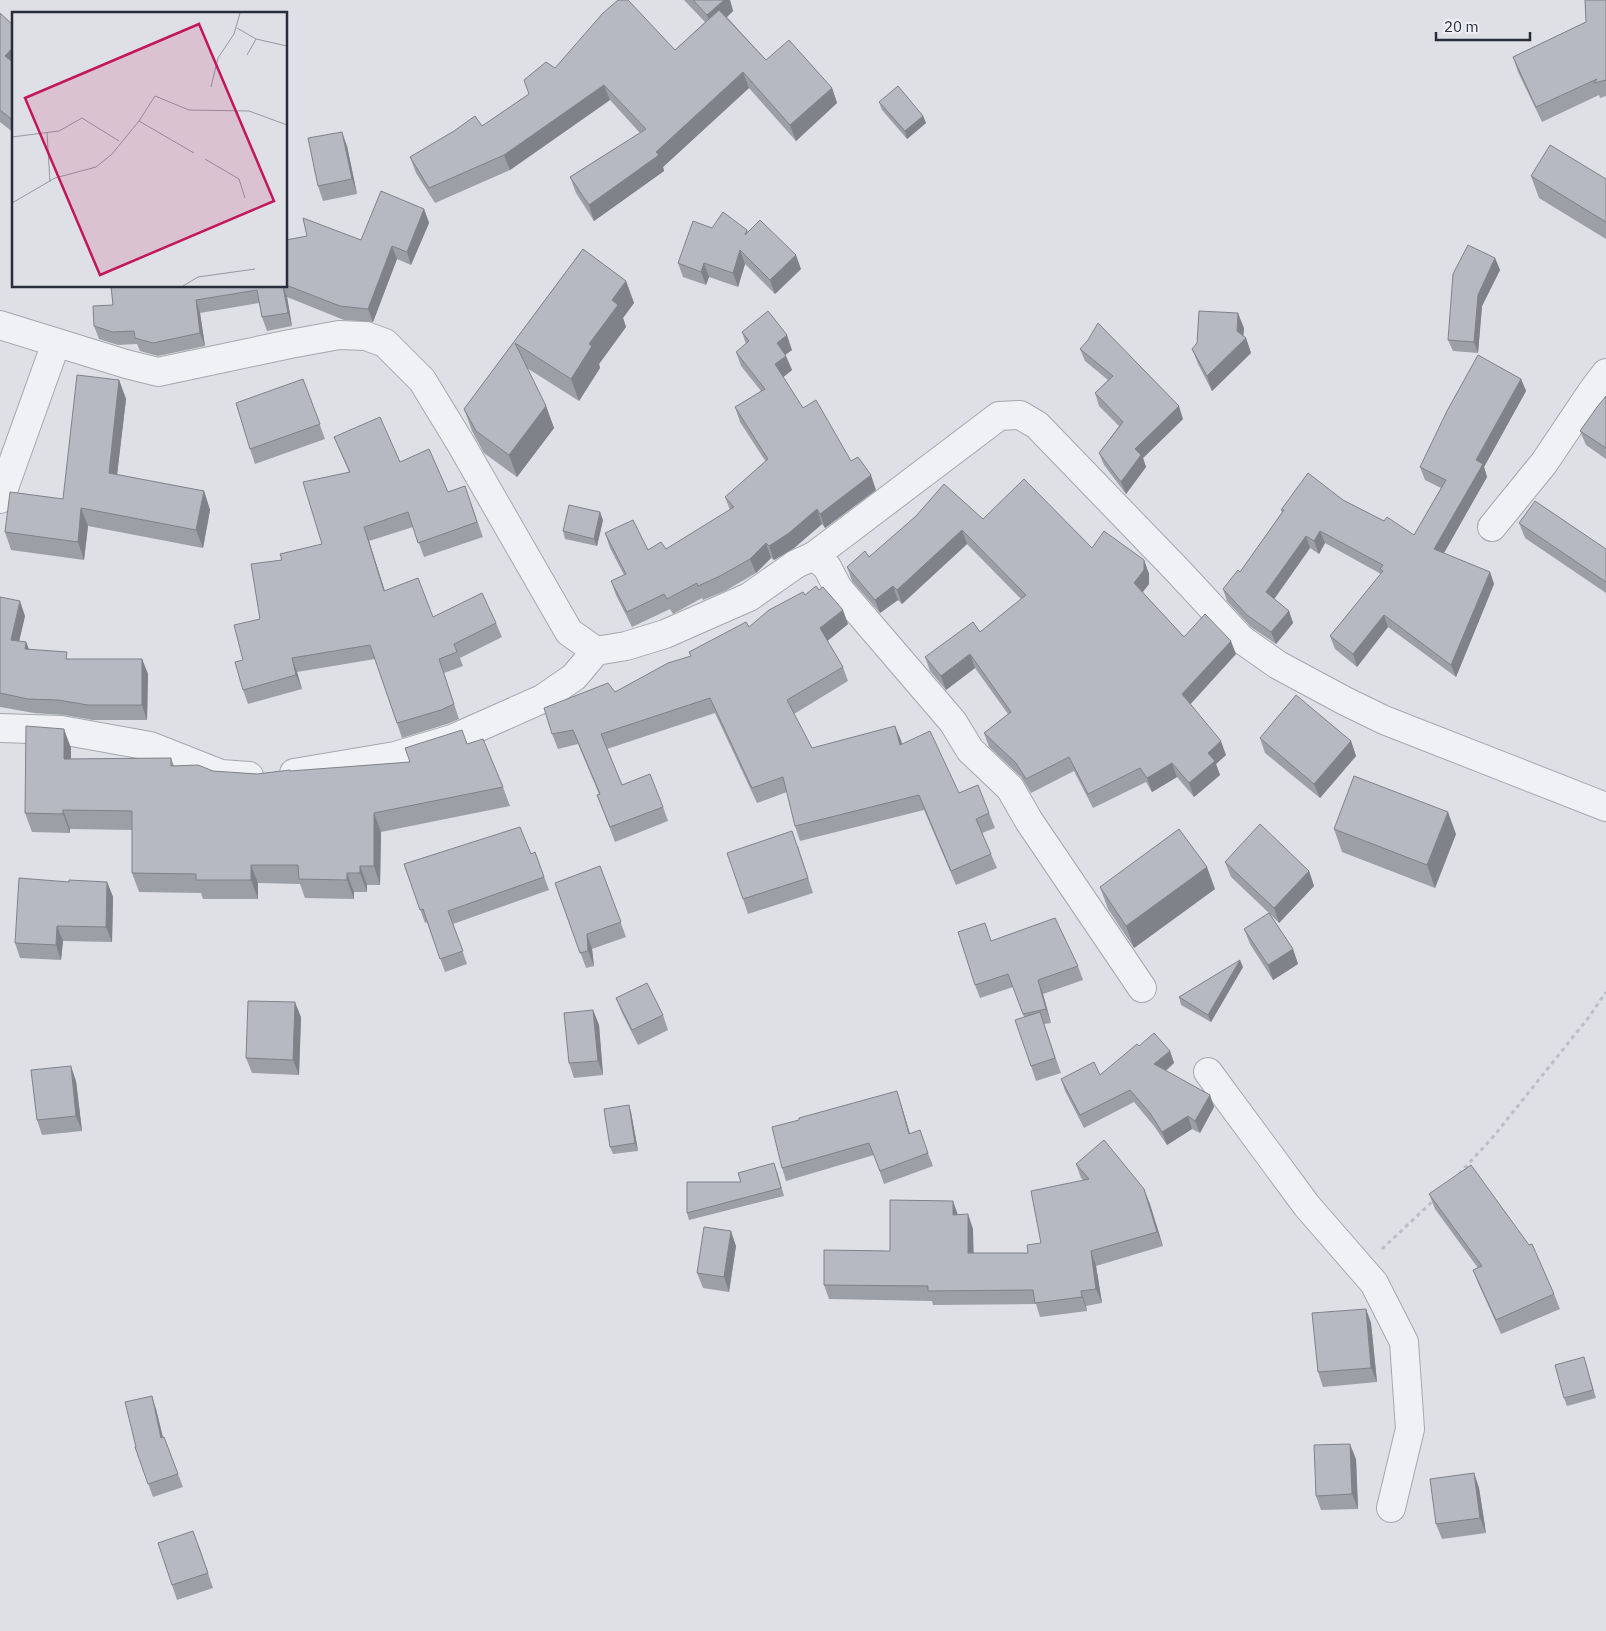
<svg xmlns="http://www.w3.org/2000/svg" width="1606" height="1631" font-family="'IBM Plex Sans',sans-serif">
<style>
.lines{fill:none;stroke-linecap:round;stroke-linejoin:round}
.minor-casing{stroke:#a4a7af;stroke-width:30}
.path{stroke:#bcbec5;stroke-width:3;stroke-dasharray:4 4;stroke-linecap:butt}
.minor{stroke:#f0f1f5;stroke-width:28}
.wall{fill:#9d9fa7}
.shaded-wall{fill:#7f8288}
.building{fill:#b6b9c2;stroke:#7f8288}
.inset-road{fill:none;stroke:#9698a2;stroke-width:1}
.view{fill:#c2185b;fill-opacity:0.15;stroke:#c2185b;stroke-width:2.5}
.inset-edge{fill:none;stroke:#292d3b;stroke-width:2.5}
</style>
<rect width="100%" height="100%" fill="#dee0e6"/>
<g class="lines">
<g class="minor-casing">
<g id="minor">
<polyline points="0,325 126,364 158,372 290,344 339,335 366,336 385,343 422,380 461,444 569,632 596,651"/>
<polyline points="0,499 56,343"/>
<polyline points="1492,527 1544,463 1591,393 1606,373"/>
<polyline points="814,556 999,416 1020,415 1037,425 1179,572 1241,639 1278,665 1345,701 1384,720 1606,807"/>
<polyline points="0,728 61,730 150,746 221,774 249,776"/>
<polyline points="294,773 395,756 452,739 542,699 574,677 596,651 626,646 665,634 749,597 796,564 814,556 827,567 838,588 953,722 970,750 1010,788 1029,821 1142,988"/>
<polyline points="1208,1072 1307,1206 1374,1283 1404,1342 1410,1429 1391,1508"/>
</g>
</g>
<g class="path">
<polyline points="1459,1174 1493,1137 1589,1017 1606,992"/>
<polyline points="1382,1249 1434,1200"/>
</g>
<use href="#minor" class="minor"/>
</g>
<g class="wall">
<polygon points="684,0 730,0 733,11 727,17 766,60 832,88 837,103 796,141 749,88 663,167 664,171 594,221 576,193 570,177 640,133 610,100 510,170 435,203 416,173 410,157 482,126 529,94 555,68 675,50 705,22"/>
<polygon points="1606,0 1606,96 1600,98 1599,95 1542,122 1518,72 1513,57 1586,22"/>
<polygon points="0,13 14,26 14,133 0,122"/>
<polygon points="879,102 923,116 926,123 907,139 882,110"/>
<polygon points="347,146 357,194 323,201 318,186"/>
<polygon points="1531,176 1606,179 1606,239 1539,198"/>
<polygon points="424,209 429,223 411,265 397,259 373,322 344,320 287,297 292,326 267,331 262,317 259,303 200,313 205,346 158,356 140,351 137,344 118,345 99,339 94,326 113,305 111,286 286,286 286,240 361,240"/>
<polygon points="712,228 747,230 748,232 801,269 775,294 745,264 738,287 709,277 706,285 683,277 678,263"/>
<polygon points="583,249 626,281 634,303 623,318 626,327 599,364 600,368 579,401 527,368 546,406 554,428 517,477 484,453 472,431 464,409"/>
<polygon points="1495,258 1500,270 1482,306 1478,353 1453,351 1448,340"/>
<polygon points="1244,328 1243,336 1246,338 1251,353 1212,391 1198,364 1192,349"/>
<polygon points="742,332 792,350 785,355 792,370 783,377 803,408 876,490 825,528 822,524 794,548 774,560 771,558 756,573 725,591 703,600 702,598 673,614 670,609 632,627 616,595 611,581 624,575 610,548 605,533 648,550 666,549 730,510 725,497 766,462 740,422 735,407 761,391 741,366 736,352 746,344"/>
<polygon points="1080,349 1183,419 1143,458 1146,467 1126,494 1104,465 1099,453 1119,426 1099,406 1095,393 1108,380 1085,361"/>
<polygon points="303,379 325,439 255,464 250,449"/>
<polygon points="1521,379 1526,391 1484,467 1487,477 1443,553 1490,572 1494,584 1456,677 1388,627 1357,667 1335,649 1330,636 1381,574 1325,543 1319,554 1310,548 1274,599 1289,611 1293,623 1276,644 1251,627 1227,601 1223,589 1240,572 1282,512 1281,510 1343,500 1384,521 1414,535 1441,488 1425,480 1420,467"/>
<polygon points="119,380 126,399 117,475 204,491 210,510 203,548 88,526 84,560 11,550 5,532 63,499"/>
<polygon points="1606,396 1606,459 1586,445 1580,431"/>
<polygon points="334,437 400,462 448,492 465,486 483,537 424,557 413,527 369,541 385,591 433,617 496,623 502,637 460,658 463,666 444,673 459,719 447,724 402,738 375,659 297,672 302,689 248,704 243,690 243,660 260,619 282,560 322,544 349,472"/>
<polygon points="983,519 1092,548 1144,560 1149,574 1149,584 1142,592 1184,637 1236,654 1190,704 1226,755 1216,764 1220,775 1194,797 1177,777 1152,792 1146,782 1093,808 1074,771 1031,793 1021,777 989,747 984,733 1008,714 975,668 946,690 930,671 925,657 980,632 1021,599 967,544 902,604 898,600 880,613 852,581 847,567 869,557"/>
<polygon points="603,520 597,546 565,539 563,531"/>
<polygon points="1519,523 1606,549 1606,593 1525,538"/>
<polygon points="805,595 848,624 827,641 843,667 848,681 794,714 812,748 901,740 901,744 959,793 989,813 995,828 982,833 997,868 956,885 924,810 800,841 795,826 787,792 757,803 715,713 607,749 622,785 663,807 668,821 615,842 597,795 599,794 578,744 558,749 552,734 615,692 690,656 749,627"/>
<polygon points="0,597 25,616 19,641 26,642 29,649 69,659 142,659 148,674 147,720 93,720 64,715 34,713 0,707"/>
<polygon points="1260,738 1351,741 1356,756 1320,798 1265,753"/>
<polygon points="467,744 503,787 510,806 381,832 380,885 367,885 367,892 354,892 354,899 305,898 300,884 258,883 258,899 203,899 201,893 139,892 132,873 132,830 70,829 70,833 32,832 25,813 71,748 71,759 171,758 174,766 213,771 257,774 410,762"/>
<polygon points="1334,829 1456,834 1435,888 1342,852"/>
<polygon points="798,846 813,893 748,914 743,899"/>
<polygon points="535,852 549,890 453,924 467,964 445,972 427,922 425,923 404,864 531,854"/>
<polygon points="1225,862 1309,871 1314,886 1279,923 1269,913 1293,949 1298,964 1273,980 1250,944 1244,929 1269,913 1231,877"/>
<polygon points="600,866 626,937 592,949 594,966 586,968 555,883"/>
<polygon points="107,882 113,897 112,942 63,941 61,960 20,958 15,943"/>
<polygon points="1100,887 1215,889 1134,948 1108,909"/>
<polygon points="991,941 1078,966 1083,980 1043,994 1051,1023 1044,1024 1061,1073 1036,1081 1031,1066 1024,1017 1013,987 980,998 975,985"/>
<polygon points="1243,967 1211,1022 1181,1005 1179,997"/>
<polygon points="616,998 663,1015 668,1030 638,1045 622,1013"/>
<polygon points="593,1010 599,1025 603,1075 574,1078 569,1063"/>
<polygon points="301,1017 299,1075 252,1073 246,1058"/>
<polygon points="1139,1046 1170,1051 1174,1063 1166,1071 1210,1095 1214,1107 1200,1133 1192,1129 1167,1145 1154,1126 1134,1102 1084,1128 1065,1091 1061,1079 1100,1075"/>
<polygon points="76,1081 82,1131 42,1135 37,1120"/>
<polygon points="901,1104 910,1134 928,1153 933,1166 884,1184 874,1155 786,1181 782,1168"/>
<polygon points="631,1112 638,1151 613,1154 610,1147"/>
<polygon points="1076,1164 1144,1189 1163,1246 1096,1266 1102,1303 1086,1306 1087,1311 1040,1317 1036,1304 933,1305 932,1301 829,1299 824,1285 890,1251 958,1215 973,1229 973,1253 1028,1253 1041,1243 1083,1180 1081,1178"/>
<polygon points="777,1171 784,1196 689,1220 687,1213 741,1182"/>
<polygon points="1429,1194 1554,1294 1560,1309 1501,1334 1479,1285 1473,1270 1478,1268 1435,1209"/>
<polygon points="736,1246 729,1292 703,1288 697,1273"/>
<polygon points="1366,1309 1371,1323 1377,1382 1323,1387 1318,1372"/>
<polygon points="1586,1364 1596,1398 1567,1406 1564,1398"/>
<polygon points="156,1409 163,1437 164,1437 183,1487 153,1497 135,1447 136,1447"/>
<polygon points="1356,1459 1358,1509 1321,1510 1316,1496"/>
<polygon points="1474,1473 1479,1488 1486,1533 1442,1539 1436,1524"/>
<polygon points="199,1546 213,1588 177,1600 172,1585"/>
</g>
<g class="shaded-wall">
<polygon points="724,0 730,0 733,11 713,30 707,15"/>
<polygon points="14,46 14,70 5,56"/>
<polygon points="743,72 749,88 663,167 664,171 594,221 589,205 656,152"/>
<polygon points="604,85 610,100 510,170 504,155"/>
<polygon points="832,88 837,103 796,141 790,125"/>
<polygon points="923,116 926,123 907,139 905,131"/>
<polygon points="342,132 347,146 357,194 352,179"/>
<polygon points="424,209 429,223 411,265 407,252"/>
<polygon points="392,246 397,259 373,322 368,309"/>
<polygon points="740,250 745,264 738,287 733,273"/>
<polygon points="796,255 801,269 775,294 770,280"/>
<polygon points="1495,258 1500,270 1482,306 1478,353 1474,342 1478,295"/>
<polygon points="704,263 709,277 706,285 701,272"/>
<polygon points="626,281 634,303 623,318 626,327 599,364 600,368 579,401 571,379 612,300"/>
<polygon points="283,286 287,297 292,326 288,313"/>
<polygon points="196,300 200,313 205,346 200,333"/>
<polygon points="1238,313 1244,328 1243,341 1246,338 1251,353 1212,391 1207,376 1237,331"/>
<polygon points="787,335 792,350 782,357 777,343"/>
<polygon points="786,356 792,370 781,379 775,364"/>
<polygon points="1521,379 1526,391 1484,467 1487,477 1439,562 1434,549 1476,460"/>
<polygon points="119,380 126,399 115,492 109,473"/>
<polygon points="546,406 554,428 517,477 509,455"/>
<polygon points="1179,406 1183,419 1143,458 1146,467 1126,494 1121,482 1135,449"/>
<polygon points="871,475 876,490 825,528 820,514"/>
<polygon points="204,491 210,510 203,548 196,530"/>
<polygon points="81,508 88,526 84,560 78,542"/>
<polygon points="817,509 822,524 794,548 774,560 769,546"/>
<polygon points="600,512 603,520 597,546 594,539"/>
<polygon points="364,527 369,541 389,605 384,591"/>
<polygon points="962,530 967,544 902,604 897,590"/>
<polygon points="1320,531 1325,543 1319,554 1314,541"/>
<polygon points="1306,536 1310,548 1270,605 1266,592"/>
<polygon points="766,543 771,558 756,573 750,559"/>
<polygon points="1144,560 1149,574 1149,584 1139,597 1134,583"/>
<polygon points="1490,572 1494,584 1456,677 1451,665"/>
<polygon points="893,586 898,600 880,613 875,600"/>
<polygon points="20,601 25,616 16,655 11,640"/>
<polygon points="843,610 848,624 825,643 820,628"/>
<polygon points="1289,611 1293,623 1276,644 1271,632"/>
<polygon points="1384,615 1388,627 1357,667 1353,654"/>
<polygon points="1231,641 1236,654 1187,708 1182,694"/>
<polygon points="26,642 32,657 25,649"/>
<polygon points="970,654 975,668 946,690 941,676"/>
<polygon points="292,658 297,672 302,689 296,675"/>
<polygon points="142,659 148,674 147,720 142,705"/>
<polygon points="895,726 901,740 906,759 900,745"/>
<polygon points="64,729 71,748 71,778 64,759"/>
<polygon points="1221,741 1226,755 1216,764 1220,775 1194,797 1189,783 1208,753"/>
<polygon points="1351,741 1356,756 1320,798 1314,784"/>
<polygon points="1172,763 1177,777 1152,792 1147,778"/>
<polygon points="63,810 70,829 70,833 63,814"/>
<polygon points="1448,812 1456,834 1435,888 1427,865"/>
<polygon points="374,813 381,832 380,885 374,866"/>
<polygon points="251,865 258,883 258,899 251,880"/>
<polygon points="360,866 367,885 367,892 360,873"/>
<polygon points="1207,867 1215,889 1134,948 1126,926"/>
<polygon points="1309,871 1314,886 1279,923 1274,908"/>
<polygon points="347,873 354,892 354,899 347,880"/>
<polygon points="107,882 113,897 112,942 106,927"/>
<polygon points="57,926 63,941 61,960 56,945"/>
<polygon points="587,934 592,949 594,966 588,951"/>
<polygon points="1293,949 1298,964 1273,980 1268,965"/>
<polygon points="1240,960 1243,967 1211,1022 1208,1015"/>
<polygon points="1038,980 1043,994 1051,1023 1046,1009"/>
<polygon points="295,1002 301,1017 299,1075 293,1060"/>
<polygon points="593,1010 599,1025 603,1075 598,1061"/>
<polygon points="1170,1051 1174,1063 1158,1077 1154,1064"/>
<polygon points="71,1066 76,1081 82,1131 76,1116"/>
<polygon points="897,1091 901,1104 914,1147 909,1134"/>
<polygon points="1210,1095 1214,1107 1200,1133 1195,1121"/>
<polygon points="629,1105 631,1112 638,1151 635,1143"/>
<polygon points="1188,1116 1192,1129 1167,1145 1162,1132"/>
<polygon points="1144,1189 1150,1204 1163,1246 1157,1232"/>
<polygon points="953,1201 958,1215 953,1215"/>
<polygon points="968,1214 973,1229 974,1267 968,1253"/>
<polygon points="731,1231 736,1246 729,1292 724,1277"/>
<polygon points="1091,1251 1096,1266 1102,1303 1096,1289"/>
<polygon points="1081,1291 1086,1306 1087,1311 1082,1297"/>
<polygon points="1366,1309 1371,1323 1377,1382 1371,1368"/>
<polygon points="152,1396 156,1409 166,1451 161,1438"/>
<polygon points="1350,1444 1356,1459 1358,1509 1352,1494"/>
<polygon points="1474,1473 1479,1488 1486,1533 1480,1518"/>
</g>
<g class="building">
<polygon points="618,0 628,0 675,50 719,10 766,60 789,40 832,88 790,125 743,72 656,152 659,155 589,205 570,177 646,129 604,85 504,155 429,188 410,157 454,131 475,116 482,126 529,94 524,80 546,62 555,68 603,13"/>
<polygon points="693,0 724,0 707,15"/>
<polygon points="1585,0 1606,0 1606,80 1594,83 1597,79 1536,107 1513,57 1586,22"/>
<polygon points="0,13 14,26 14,46 5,56 14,63 14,121 0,110"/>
<polygon points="898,86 923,116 905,131 879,102"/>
<polygon points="342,132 352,179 318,186 308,138"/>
<polygon points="1550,145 1606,179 1606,222 1531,176"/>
<polygon points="381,191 424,209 407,252 392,246 368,309 340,306 286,285 286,240 307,236 303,218 361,240"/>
<polygon points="723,212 747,230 745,235 760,220 796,255 770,280 740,250 733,273 704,263 701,272 678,263 693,221 712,228"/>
<polygon points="1468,245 1495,258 1478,295 1474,342 1448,340 1453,274"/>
<polygon points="583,249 626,281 612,300 618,305 589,344 592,346 571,379 515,343 546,406 509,455 476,431 464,409"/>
<polygon points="111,286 283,286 288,313 262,317 257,290 196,300 200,333 153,343 135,338 134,331 113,332 94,326 93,306 113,305"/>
<polygon points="768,311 787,335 777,343 786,356 775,364 803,408 816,400 851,461 858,457 871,475 820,514 817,509 789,533 769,546 766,543 750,559 720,576 698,586 697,583 667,599 664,594 627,612 611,581 626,574 605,533 633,520 648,550 661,542 666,549 734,507 725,497 768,459 735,407 765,389 736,352 749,341 742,332"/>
<polygon points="1199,311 1238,313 1237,331 1246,338 1207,376 1192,349 1197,343"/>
<polygon points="1098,323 1179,406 1135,449 1141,455 1121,482 1099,453 1123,422 1095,393 1113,376 1080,349 1088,340"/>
<polygon points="1478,355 1521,379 1476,460 1483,464 1434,549 1490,572 1451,665 1384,615 1353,654 1330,636 1383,571 1380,569 1383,565 1320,531 1314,541 1306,536 1266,592 1289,611 1271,632 1247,615 1223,589 1238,570 1240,572 1284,510 1281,510 1308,473 1343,500 1384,521 1387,517 1414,535 1446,480 1420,467 1447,411"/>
<polygon points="77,375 119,380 109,473 204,491 196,530 81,508 78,542 5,532 10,492 63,499"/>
<polygon points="303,379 320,424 250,449 236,403"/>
<polygon points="1606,396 1606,448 1580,431 1597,407"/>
<polygon points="380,417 400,462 429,449 448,492 465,486 477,522 418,543 408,512 364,527 384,591 418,578 433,617 482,593 496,623 454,644 457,652 439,659 454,704 441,710 397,723 370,645 292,658 296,675 243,690 235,662 243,660 234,625 260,619 251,564 282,560 280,554 322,544 303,482 350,472 334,437"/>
<polygon points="1024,479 1092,548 1104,531 1144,560 1144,570 1134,583 1184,637 1205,614 1231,641 1182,694 1221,741 1208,753 1215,761 1189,783 1172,763 1147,778 1140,768 1088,794 1069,757 1026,779 1016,763 984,733 1011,712 970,654 941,676 925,657 973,622 980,632 1026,595 962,530 897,590 893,586 875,600 847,567 865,551 869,557 916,516 944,484 983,519"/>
<polygon points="1535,501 1606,549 1606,582 1519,523"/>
<polygon points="569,505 600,512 594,539 563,531"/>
<polygon points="816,586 819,590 823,587 843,610 820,628 843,667 787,700 812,748 895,726 900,745 930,731 959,793 978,785 989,813 976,819 991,854 951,871 919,795 795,826 783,777 752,788 710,698 601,734 622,785 650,774 663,807 610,827 597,795 600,794 573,730 552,734 544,708 608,683 615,692 668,663 691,656 689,652 746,622 749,627 769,610 803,592 805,595"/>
<polygon points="0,597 20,601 11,640 26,642 25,649 67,652 66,659 142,659 142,705 88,705 58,700 28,699 0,693"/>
<polygon points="1296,695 1351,741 1314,784 1260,738"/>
<polygon points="26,726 64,729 64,759 171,758 171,766 198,765 213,771 257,774 290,770 290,771 410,762 405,748 462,730 467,744 483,739 503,787 374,813 374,866 360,866 360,873 347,873 347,880 299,879 298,865 251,865 251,880 196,880 196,874 132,873 132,811 63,810 63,814 25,813"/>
<polygon points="1354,776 1448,812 1427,865 1334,829"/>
<polygon points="1260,824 1309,871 1274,908 1225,862"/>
<polygon points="520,827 531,854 535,852 544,877 448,911 463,951 440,959 423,909 420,910 404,864"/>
<polygon points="1179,829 1207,867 1126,926 1100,887"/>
<polygon points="792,831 808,878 743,899 727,853"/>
<polygon points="600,866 621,922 587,934 588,951 580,953 555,883"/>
<polygon points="19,878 69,882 69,880 107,882 106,927 57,926 56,945 15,943"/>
<polygon points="1269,913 1293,949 1268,965 1244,929"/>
<polygon points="1055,918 1078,966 1038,980 1046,1009 1023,1014 1008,974 975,985 958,932 985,923 991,941"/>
<polygon points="1240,960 1208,1015 1179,997"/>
<polygon points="647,983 663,1015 632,1030 616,998"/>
<polygon points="248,1001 295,1002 293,1060 246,1058"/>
<polygon points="593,1010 598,1061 569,1063 564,1013"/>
<polygon points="1040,1012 1055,1058 1031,1066 1015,1020"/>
<polygon points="1154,1033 1170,1051 1154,1064 1210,1095 1195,1121 1188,1116 1162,1132 1150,1113 1130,1090 1080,1115 1061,1079 1094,1062 1100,1075 1137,1044 1139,1046"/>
<polygon points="71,1066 76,1116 37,1120 31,1070"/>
<polygon points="897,1091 909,1134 920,1130 928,1153 880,1171 869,1143 782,1168 772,1127 799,1120 799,1118"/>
<polygon points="629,1105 635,1143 610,1147 604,1109"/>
<polygon points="1104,1140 1144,1189 1157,1232 1091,1251 1096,1289 1081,1291 1082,1297 1035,1303 1033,1290 928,1291 928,1286 824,1285 824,1250 890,1251 890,1200 953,1201 953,1215 968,1214 968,1253 1028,1253 1027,1245 1041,1243 1031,1191 1089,1179 1076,1164"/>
<polygon points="774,1163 781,1188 687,1213 687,1182 741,1182 738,1173"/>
<polygon points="1471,1165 1529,1245 1532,1244 1554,1294 1496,1320 1473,1270 1482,1266 1429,1194"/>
<polygon points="704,1227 731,1231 724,1277 697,1273"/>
<polygon points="1366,1309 1371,1368 1318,1372 1312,1313"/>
<polygon points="1584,1357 1593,1390 1564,1398 1555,1365"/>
<polygon points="152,1396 161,1438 164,1437 178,1474 148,1484 135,1447 136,1447 125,1402"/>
<polygon points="1350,1444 1352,1494 1316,1496 1314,1445"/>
<polygon points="1474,1473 1480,1518 1436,1524 1430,1479"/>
<polygon points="193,1531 208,1573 172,1585 158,1543"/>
</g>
<g transform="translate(12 12)">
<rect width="275" height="275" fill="#dee0e6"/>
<path class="inset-road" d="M225 16 244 27 235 43M244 27 275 34M199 75 206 46 222 22 228 1M127 109 143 84 177 98 237 99 275 113M35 121 38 170M0 125 47 119 70 106 107 129M193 147 227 167 233 186M0 191 43 166 84 155 100 142 127 109 182 141M171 274 186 265 243 257"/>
<path class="view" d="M187 12 262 189 88 263 13 86Z"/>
<rect width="275" height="275" class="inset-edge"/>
</g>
<path d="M1436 32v8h94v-8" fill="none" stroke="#292d3b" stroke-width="2.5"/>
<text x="1444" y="32" font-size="15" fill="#292d3b" stroke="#edeff4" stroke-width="4" paint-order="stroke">20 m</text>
</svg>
